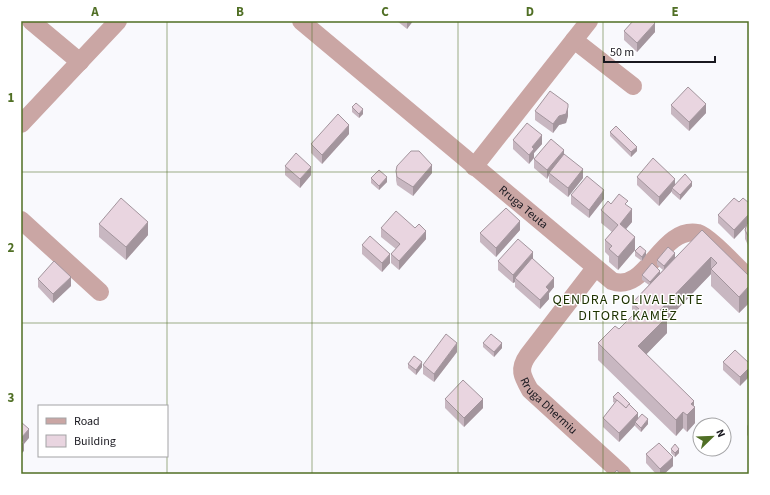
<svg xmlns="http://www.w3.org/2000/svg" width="770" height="495" font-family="'Source Sans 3',sans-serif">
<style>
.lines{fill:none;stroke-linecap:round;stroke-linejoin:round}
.minor{stroke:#caa6a4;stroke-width:18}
.wall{fill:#c8b7c1}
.shaded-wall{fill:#a3959d}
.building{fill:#e9d5e0;stroke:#a3959d}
.grid{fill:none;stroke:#506f25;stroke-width:1;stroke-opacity:0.55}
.labels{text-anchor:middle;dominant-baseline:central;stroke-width:3;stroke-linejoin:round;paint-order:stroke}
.street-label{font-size:12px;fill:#19181f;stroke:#fff}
.quarter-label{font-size:14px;letter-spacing:1px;fill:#1d3200;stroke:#fff}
.neatline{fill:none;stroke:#506f25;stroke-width:1.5}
.grid-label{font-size:13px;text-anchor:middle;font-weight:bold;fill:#506f25}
</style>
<rect width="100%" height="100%" fill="#f9f9fd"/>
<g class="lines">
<g class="minor">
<polyline points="31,21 80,62"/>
<path id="s1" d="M301 21 612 281C647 294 660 226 698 233 709 236 739 269 749 278"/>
<polyline points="574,40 633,86"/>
<polyline points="21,124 118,21"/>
<polyline points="474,167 589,21"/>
<polyline points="21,220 100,292"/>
<path id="s2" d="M595 268 528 355C518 369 522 376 530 390L622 474"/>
</g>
</g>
<g class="wall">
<polygon points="397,21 413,21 407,29"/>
<polygon points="624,31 655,32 637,52 624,40"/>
<polygon points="671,105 706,113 689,131 671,114"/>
<polygon points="352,107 363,114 359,118 352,112"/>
<polygon points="535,111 568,116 566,123 559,125 553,133 535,120"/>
<polygon points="610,132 637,151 631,157 610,136"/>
<polygon points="349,134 322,164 311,153 311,144"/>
<polygon points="513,140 542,144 534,153 529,164 513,149"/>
<polygon points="564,155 583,178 568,197 549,182 549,175 547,179 534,168 534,159"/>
<polygon points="285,166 311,175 300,188 285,175"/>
<polygon points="396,171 432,173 413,196 397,185 396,180"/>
<polygon points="637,177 675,185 692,186 680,200 672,193 672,191 659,206 637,185"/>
<polygon points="371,178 387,182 379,190 371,183"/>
<polygon points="571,195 604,199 589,218 571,204"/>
<polygon points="739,202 749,203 749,247 745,239 745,230 746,226 734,239 718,223 718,215"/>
<polygon points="611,204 628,206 632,222 626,229 635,250 618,270 609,262 609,256 605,252 605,240 612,232 601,223 601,210"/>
<polygon points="99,224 148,235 126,260 99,237"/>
<polygon points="381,228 426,239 399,270 391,263 391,254 396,249 381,237"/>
<polygon points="520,230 496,257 480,242 480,233"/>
<polygon points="702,230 749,276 749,303 739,313 711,286 711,274 667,320 667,333 646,354 694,406 695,423 687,432 683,428 676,436 598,360 598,343 619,329 632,316 632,303 649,285 642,280 642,275 660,273 663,270 657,265 657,260 675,258 670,264"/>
<polygon points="362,245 390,263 382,272 362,254"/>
<polygon points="635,251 646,255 642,261 635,256"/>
<polygon points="533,259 554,287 549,293 549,299 540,309 515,287 515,282 513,283 498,270 498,261"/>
<polygon points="38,279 71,286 53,303 38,287"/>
<polygon points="483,343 502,348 494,357 483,347"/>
<polygon points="457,352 434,382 423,374 423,365"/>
<polygon points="723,362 749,363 740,386 723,370"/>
<polygon points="408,364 422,367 416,375 408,368"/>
<polygon points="613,397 630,405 638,418 648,424 641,432 635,426 635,425 619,442 603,427 603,418 615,403 613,402"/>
<polygon points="445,399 483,408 464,427 445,408"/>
<polygon points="749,423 749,437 747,435 747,426"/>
<polygon points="671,449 679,453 675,457 671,453"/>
<polygon points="646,454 673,466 664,474 656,474 646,463"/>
</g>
<g class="shaded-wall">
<polygon points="407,21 413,21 407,29"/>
<polygon points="655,23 655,32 637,52 637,43"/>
<polygon points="706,104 706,113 689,131 689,122"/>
<polygon points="568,107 568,116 566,123 559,125 553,133 553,124 559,116"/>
<polygon points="363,109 363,114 359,118 359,114"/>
<polygon points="349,125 349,134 322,164 322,155"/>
<polygon points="542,135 542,144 534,153 534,158 529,164 529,155 532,147"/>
<polygon points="637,147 637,151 631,157 631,152"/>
<polygon points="564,150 564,159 549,173 549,175 547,179 547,170"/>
<polygon points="432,165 432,173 413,196 413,187"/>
<polygon points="311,167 311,175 300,188 300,179"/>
<polygon points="583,169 583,178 568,197 568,188"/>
<polygon points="387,177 387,182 379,190 379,186"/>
<polygon points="675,179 675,188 672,188 672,191 659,206 659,197"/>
<polygon points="692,182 692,186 680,200 680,195"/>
<polygon points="604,190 604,199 589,218 589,210"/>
<polygon points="632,209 632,222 620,236 620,224"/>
<polygon points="749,214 749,223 734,239 734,230"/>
<polygon points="520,221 520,230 496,257 496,248"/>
<polygon points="148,222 148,235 126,260 126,247"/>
<polygon points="426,231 426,239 399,270 399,261"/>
<polygon points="635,237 635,250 618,270 618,257"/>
<polygon points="646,251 646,255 642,261 642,257"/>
<polygon points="533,252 533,261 515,278 515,282 513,283 513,275"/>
<polygon points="675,253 675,258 664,271 664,266"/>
<polygon points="390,254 390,263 382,272 382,263"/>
<polygon points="711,257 711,274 667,320 667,333 638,363 638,346 660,310"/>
<polygon points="660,271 660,275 650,287 650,282"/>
<polygon points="71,277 71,286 53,303 53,294"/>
<polygon points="554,278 554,287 549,293 549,299 540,309 540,300 546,287"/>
<polygon points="749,286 749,303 739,313 739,297"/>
<polygon points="457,343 457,352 434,382 434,374"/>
<polygon points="502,343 502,348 494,357 494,352"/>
<polygon points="422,362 422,367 416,375 416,370"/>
<polygon points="749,368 749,377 740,386 740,377"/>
<polygon points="483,399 483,408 464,427 464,418"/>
<polygon points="694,401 694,408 695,407 695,423 687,432 687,415 691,404"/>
<polygon points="683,412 683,428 676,436 676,420"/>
<polygon points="638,413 638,422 635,422 635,425 619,442 619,433"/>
<polygon points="648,419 648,424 641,432 641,428"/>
<polygon points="29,429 29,438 24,444 24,451 21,454 21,438"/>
<polygon points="679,449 679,453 675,457 675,453"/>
<polygon points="673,457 673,466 664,474 660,474 660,469"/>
</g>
<g class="building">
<polygon points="633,21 653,21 655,23 637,43 624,31"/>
<polygon points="688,87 706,104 689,122 671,105"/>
<polygon points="550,91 568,104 568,107 566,114 559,116 553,124 535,111"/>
<polygon points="356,103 363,109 359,114 352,107"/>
<polygon points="338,114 349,125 322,155 311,144"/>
<polygon points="527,123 542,135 532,147 534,149 529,155 513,140"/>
<polygon points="616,126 637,147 631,152 610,132"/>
<polygon points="551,139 564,150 547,170 534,159"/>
<polygon points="411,151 419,151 432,165 413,187 397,177 396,171 397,166"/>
<polygon points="296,153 311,167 300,179 285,166"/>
<polygon points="564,154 583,169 568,188 549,173"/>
<polygon points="653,158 675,179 659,197 637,177"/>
<polygon points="379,170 387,177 379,186 371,178"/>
<polygon points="685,174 692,182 680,195 672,188"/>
<polygon points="587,176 604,190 589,210 571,195"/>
<polygon points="619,194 628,201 625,204 632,209 620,224 635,237 618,257 609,249 612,246 605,240 618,225 601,210 608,201 611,204"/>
<polygon points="121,198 148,222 126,247 99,224"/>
<polygon points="734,198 739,202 743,198 749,203 749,214 734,230 718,215"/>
<polygon points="506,208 520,221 496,248 480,233"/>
<polygon points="396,211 415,228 419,224 426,231 399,261 391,254 400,244 381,228"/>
<polygon points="749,222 749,238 745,230 747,224"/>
<polygon points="702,230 749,276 749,286 739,297 711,269 717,263 711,257 660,310 667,317 638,346 694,401 691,404 695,407 687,415 683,412 676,420 598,343 615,326 619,329 639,309 632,303"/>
<polygon points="370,236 390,254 382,263 362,245"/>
<polygon points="518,239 533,252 513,275 498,261"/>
<polygon points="640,246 646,251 642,257 635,251"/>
<polygon points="668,247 675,253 664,266 657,260"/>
<polygon points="532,258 554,278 546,287 549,290 540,300 515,278"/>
<polygon points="54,261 71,277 53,294 38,279"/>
<polygon points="652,263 660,271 650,282 642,275"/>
<polygon points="446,334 457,343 434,374 423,365"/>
<polygon points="491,334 502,343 494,352 483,343"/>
<polygon points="735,350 749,363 749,368 740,377 723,362"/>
<polygon points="414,356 422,362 416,370 408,364"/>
<polygon points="463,380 483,399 464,418 445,399"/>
<polygon points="618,392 630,404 626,408 613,397"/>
<polygon points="617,400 626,408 629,404 638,413 619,433 603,418"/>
<polygon points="642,414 648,419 641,428 635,422"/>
<polygon points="21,422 29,429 21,438"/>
<polygon points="21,440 24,442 21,445"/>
<polygon points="659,443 673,457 660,469 646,454"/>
<polygon points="675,444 679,449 675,453 671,449"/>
<polygon points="617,470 620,474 613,474"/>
</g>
<path class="grid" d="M167 21V474M312 21V474M458 21V474M603 21V474M21 172H749M21 323H749"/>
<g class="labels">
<g class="street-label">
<text stroke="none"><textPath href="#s1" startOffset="290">Rruga Teuta</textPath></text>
<text stroke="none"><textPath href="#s2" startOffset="172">Rruga Dhermiu</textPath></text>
</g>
<g class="quarter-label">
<text x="628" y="300">QENDRA POLIVALENTE<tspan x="628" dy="16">DITORE KAMËZ</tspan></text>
</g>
</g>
<rect width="770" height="495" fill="none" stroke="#ffffff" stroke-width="44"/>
<rect x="38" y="405" width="130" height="52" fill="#ffffff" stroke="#a3a3a5"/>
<rect x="46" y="418" width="20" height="6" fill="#caa6a4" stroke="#a3a3a5"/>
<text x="74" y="425" font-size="12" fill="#19181f">Road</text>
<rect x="46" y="435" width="20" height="12" fill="#e9d5e0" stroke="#a3a3a5"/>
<text x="74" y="445" font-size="12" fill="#19181f">Building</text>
<g transform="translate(712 437) rotate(67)"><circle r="19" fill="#ffffff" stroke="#a3a3a5"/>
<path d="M0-3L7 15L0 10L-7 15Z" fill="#506f25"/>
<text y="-6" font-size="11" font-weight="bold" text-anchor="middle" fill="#19181f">N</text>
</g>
<path d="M604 56v6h111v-6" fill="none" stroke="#19181f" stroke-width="2"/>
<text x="610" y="56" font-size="12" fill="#19181f" stroke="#ffffff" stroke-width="3" paint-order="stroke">50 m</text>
<rect x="22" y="22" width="726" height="451" class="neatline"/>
<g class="grid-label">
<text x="95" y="16">A</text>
<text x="240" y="16">B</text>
<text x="385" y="16">C</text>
<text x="530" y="16">D</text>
<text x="675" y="16">E</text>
<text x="11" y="102">1</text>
<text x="11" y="252">2</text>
<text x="11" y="402">3</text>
</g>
</svg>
